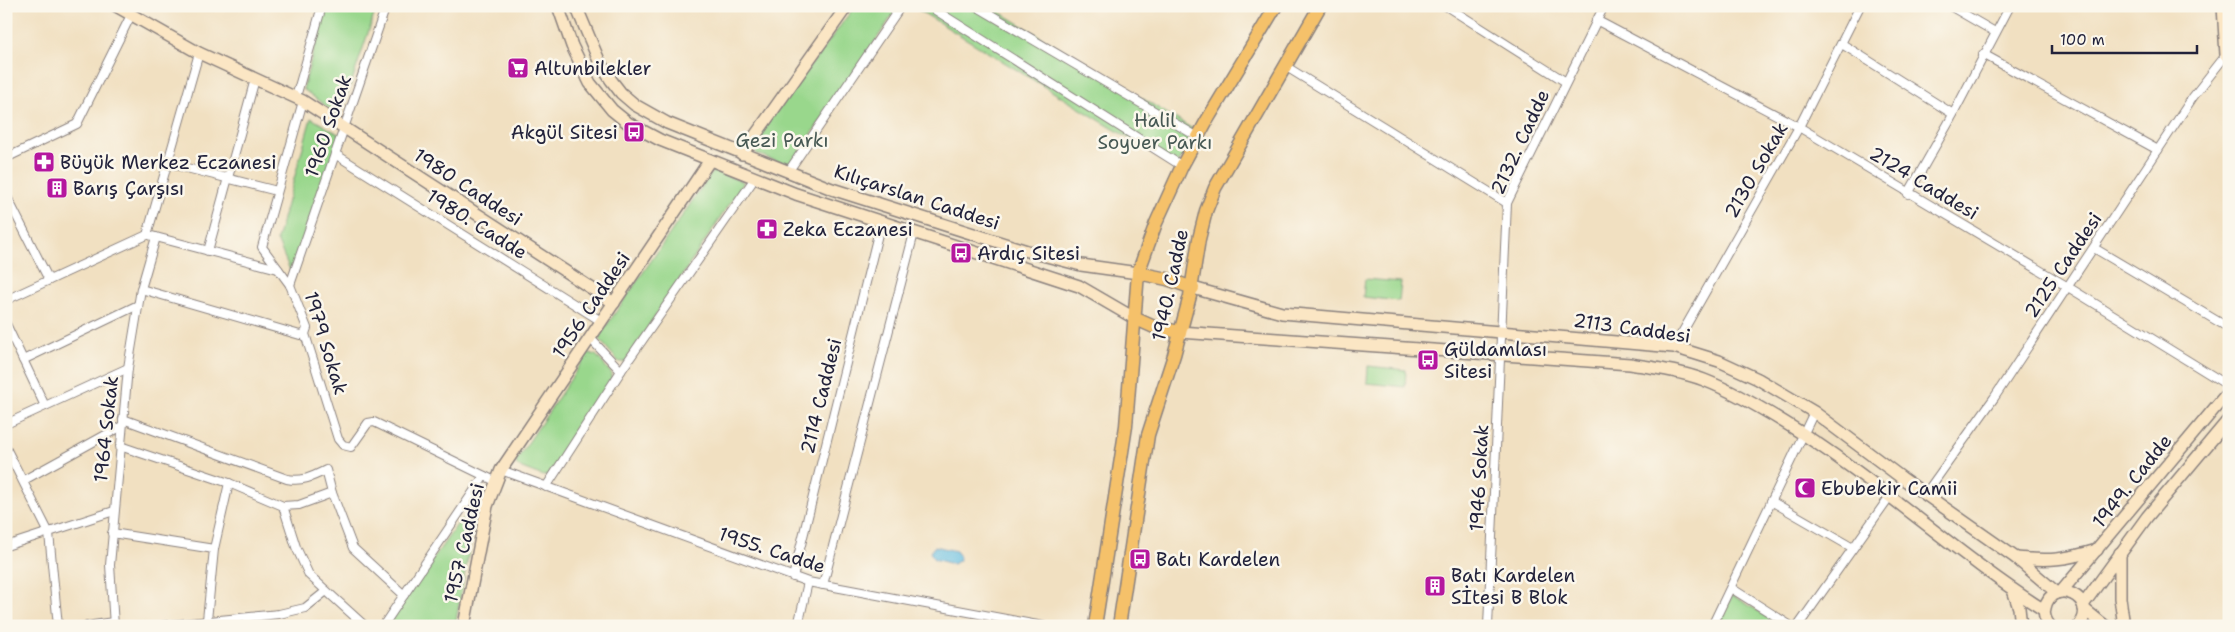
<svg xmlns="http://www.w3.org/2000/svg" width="2235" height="632" font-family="'Shantell Sans',sans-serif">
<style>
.green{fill:#99d78c;stroke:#5e7c64}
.water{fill:#64bde1;stroke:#43708e}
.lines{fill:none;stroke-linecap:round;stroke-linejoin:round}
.street-casing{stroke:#8a817e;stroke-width:10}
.secondary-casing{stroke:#8a817e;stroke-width:14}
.primary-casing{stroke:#8a817e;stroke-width:15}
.street{stroke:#fff;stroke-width:8}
.secondary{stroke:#fbe6c4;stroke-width:11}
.primary{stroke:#f5c16b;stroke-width:12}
.labels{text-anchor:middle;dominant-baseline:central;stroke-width:5;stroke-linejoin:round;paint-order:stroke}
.poi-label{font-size:19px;fill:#22223b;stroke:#fbf7ec;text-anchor:start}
.park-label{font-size:19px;fill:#465853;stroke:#fbf7ec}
.street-label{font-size:19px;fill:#22223b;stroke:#fbf7ec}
</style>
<rect width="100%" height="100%" fill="#fbf7ec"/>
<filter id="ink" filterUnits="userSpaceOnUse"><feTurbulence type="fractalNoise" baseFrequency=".02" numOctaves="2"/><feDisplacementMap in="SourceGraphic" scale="10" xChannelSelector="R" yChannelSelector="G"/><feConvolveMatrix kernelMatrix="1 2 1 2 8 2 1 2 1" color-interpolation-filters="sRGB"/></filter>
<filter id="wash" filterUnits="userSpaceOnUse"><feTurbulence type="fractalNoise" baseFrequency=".0096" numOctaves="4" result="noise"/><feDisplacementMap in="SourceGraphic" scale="20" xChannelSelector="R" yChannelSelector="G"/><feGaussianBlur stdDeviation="1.12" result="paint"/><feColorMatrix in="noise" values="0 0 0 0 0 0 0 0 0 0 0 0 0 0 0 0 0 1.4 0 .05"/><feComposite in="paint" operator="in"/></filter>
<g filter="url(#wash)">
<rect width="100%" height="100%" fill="#f1e0c1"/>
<g class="green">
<polygon points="326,6 377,6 344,105 341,111 335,113 303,89"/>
<polygon points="855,6 899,6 790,166 757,154 754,149 753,143"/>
<polygon points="912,6 990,6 1196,131 1176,167"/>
<polygon points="311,118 342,136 293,277 277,240"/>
<polygon points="713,171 744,182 625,362 619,362 600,340 600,335"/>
<polygon points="1365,279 1401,282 1399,301 1363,297"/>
<polygon points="588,353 596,355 612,374 611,382 548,475 543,476 517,466 516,461"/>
<polygon points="1368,366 1406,370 1405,387 1367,383"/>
<polygon points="467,518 472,520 474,524 455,626 386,626 461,519"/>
<polygon points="1732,595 1783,626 1717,626"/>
</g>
<polygon class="water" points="935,546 956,551 959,555 959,560 953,564 934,559 930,552"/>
</g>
<g filter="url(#ink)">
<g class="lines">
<g class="street-casing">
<g id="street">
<polyline points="929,6 1182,166"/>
<polyline points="976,6 1198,137"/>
<polyline points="1446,6 1566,82"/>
<polyline points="1950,6 1995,32"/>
<polyline points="1596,20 1799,127 2068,287 2229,386"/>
<polyline points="1842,44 1953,114"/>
<polyline points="1983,54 2158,150"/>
<polyline points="1285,66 1507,203"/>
<polyline points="296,97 322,6"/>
<polyline points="303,101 262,247 290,285 307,328 305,334 338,439 343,445 351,447 368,423 374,422 495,481"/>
<polyline points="335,154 601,321"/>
<polyline points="6,158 77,124 131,15"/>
<polyline points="167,163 277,191"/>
<polyline points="788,172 901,6"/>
<polyline points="1908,194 1949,122 2010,6"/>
<polyline points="6,195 49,280"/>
<polyline points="147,235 199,53"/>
<polyline points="152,236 278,269"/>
<polyline points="2094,248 2229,328"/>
<polyline points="208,251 255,79"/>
<polyline points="290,285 386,6"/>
<polyline points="141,289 300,335 305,334"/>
<polyline points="6,300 147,235"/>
<polyline points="6,324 45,406"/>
<polyline points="590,338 621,371"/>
<polyline points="1674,347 1799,127 1860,6"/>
<polyline points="23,360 138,305"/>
<path d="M123 419 287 479C302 482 312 477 326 470L332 493"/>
<polyline points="6,424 128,368"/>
<polyline points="120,446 229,483 214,549 207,620"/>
<polyline points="6,448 49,533 58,626"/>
<polyline points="501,470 808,582 1043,626"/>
<polyline points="24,480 122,426"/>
<polyline points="229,483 283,506 296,547 309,575 365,626"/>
<polyline points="546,487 621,371 755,178"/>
<polyline points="1926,493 1994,398 2193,97 2226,55"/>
<polyline points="1771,501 1853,548"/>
<polyline points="283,506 299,505 332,493 353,548 404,595"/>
<polyline points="112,533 214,549"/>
<polyline points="6,546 114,511"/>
<polyline points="793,577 881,222"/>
<polyline points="823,585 914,233"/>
<polyline points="1731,588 1791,626"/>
<polyline points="6,620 7,626"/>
<polyline points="87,626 113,622"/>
<polyline points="114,626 110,565 128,368 141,289 156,237"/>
<polyline points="160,626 279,614 305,608 325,592"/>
<polyline points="383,626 484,476"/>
<polyline points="798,626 808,582"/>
<polyline points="1488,626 1507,203 1604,6"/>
<polyline points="1712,626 1814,412"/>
<polyline points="1798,626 1890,496"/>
</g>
</g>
<g class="secondary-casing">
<g id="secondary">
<polyline points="116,6 199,53 303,101 614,303"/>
<polyline points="558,6 572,46 590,83 612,110 628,123 660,140 796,194 1079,286 1134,318"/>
<polyline points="576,6 600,63 611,80 621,93 635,105 667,123 832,189 1027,251 1081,265 1138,273"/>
<polyline points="2223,6 2226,55 2229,56"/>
<polyline points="742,154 847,6"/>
<polyline points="1193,288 1282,313 1674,347 1719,361 1758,379 1814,412 1902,478 2016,558 2057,593"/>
<path d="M1180 332 1630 364C1655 368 1680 371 1704 380 1732 391 1758 406 1784 422 1876 478 1954 553 2044 610"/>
<polyline points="2120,553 2120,598 2124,626"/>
<path d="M2016 558C2051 561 2064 560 2097 550"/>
<polyline points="2013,590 2019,608 2021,626"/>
<polyline points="2061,592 2229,391"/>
<polyline points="2083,605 2147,517 2229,419"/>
<polyline points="2084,609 2105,626"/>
<polyline points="464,626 487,506 501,470 710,160"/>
<path d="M2050 626C2045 620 2043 615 2045 608 2051 576 2101 597 2079 626"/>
</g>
</g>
<g class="primary-casing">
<g id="primary">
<polyline points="1138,273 1167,279 1193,288"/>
<polyline points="1134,318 1154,327 1180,332"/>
<polyline points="1095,626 1126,426 1138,273 1156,223 1182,166 1206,122 1276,6"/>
<polyline points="1119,626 1148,435 1174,355 1190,296 1199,239 1206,211 1215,188 1320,6"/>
</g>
</g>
<use href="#street" class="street"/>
<use href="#secondary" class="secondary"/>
<use href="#primary" class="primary"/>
</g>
</g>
<defs>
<g id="supermarket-square" transform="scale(1.125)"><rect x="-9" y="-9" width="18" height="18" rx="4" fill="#b5179e" stroke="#fbf7ec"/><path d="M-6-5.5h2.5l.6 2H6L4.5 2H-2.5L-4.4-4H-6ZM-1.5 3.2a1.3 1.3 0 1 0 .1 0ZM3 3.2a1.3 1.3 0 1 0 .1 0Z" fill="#fff"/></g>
<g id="bus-square" transform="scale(1.125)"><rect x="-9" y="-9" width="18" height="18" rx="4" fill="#b5179e" stroke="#fbf7ec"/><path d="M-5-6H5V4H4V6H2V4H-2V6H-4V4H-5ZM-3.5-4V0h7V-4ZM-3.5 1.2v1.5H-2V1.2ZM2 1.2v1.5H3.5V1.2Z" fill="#fff"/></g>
<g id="pharmacy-square" transform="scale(1.125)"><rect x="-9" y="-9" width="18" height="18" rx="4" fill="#b5179e" stroke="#fbf7ec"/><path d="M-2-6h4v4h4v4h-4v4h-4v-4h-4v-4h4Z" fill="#fff"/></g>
<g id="building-square" transform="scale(1.125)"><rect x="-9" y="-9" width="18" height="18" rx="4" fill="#b5179e" stroke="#fbf7ec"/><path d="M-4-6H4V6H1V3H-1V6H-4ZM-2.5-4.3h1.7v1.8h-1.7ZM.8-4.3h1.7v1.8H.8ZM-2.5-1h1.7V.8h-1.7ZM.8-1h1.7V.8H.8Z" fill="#fff"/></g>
<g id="mosque-square" transform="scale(1.125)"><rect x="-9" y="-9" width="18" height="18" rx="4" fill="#b5179e" stroke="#fbf7ec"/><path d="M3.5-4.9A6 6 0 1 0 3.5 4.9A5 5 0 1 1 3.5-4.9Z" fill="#fff"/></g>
</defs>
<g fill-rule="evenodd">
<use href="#supermarket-square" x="518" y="68"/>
<use href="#bus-square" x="634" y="132"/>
<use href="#pharmacy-square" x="44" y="162"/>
<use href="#building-square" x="57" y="188"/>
<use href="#pharmacy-square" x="767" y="229"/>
<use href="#bus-square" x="961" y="253"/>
<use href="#bus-square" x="1428" y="360"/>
<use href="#mosque-square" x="1805" y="488"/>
<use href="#bus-square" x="1140" y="559"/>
<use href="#building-square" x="1435" y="586"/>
</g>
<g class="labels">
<g class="poi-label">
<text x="534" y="68">Altunbilekler</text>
<text x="618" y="132" text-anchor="end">Akgül Sitesi</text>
<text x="60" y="162">Büyük Merkez Eczanesi</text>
<text x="73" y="188">Barış Çarşısı</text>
<text x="783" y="229">Zeka Eczanesi</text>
<text x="977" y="253">Ardıç Sitesi</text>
<text x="1444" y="349">Güldamlası<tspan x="1444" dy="22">Sitesi</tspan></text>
<text x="1821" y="488">Ebubekir Camii</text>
<text x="1156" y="559">Batı Kardelen</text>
<text x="1451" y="575">Batı Kardelen<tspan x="1451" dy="22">Sİtesi B Blok</tspan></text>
</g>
<g class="park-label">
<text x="1155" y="120">Halil<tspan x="1155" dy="22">Soyuer Parkı</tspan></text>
<text x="782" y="140">Gezi Parkı</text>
</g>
<g class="street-label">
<text transform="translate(328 126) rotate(-71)">1960 Sokak</text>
<text transform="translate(1520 142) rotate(-65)">2132. Cadde</text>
<text transform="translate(1756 170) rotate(-60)">2130 Sokak</text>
<text transform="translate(1924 183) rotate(31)">2124 Caddesi</text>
<text transform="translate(468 187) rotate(33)">1980 Caddesi</text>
<text transform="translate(917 197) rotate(18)">Kılıçarslan Caddesi</text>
<text transform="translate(477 224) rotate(32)">1980. Cadde</text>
<text transform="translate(2063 265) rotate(-56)">2125 Caddesi</text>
<text transform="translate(1170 285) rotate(-78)">1940. Cadde</text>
<text transform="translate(591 305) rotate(-56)">1956 Caddesi</text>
<text transform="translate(1632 328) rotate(8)">2113 Caddesi</text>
<text transform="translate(326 343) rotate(73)">1979 Sokak</text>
<text transform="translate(821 396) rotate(-76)">2114 Caddesi</text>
<text transform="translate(106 429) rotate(-84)">1964 Sokak</text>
<text transform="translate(1479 478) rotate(-87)">1946 Sokak</text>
<text transform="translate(2132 481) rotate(-51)">1949. Cadde</text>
<text transform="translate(464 543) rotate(-77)">1957 Caddesi</text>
<text transform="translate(772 550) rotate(18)">1955. Cadde</text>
</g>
</g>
<rect width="2235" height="632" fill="none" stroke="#fbf7ec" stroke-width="25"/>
<path d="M2052 45v8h145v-8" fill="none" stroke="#22223b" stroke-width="2.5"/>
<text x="2060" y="45" font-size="15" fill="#22223b" stroke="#fbf7ec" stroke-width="4" paint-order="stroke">100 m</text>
</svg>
